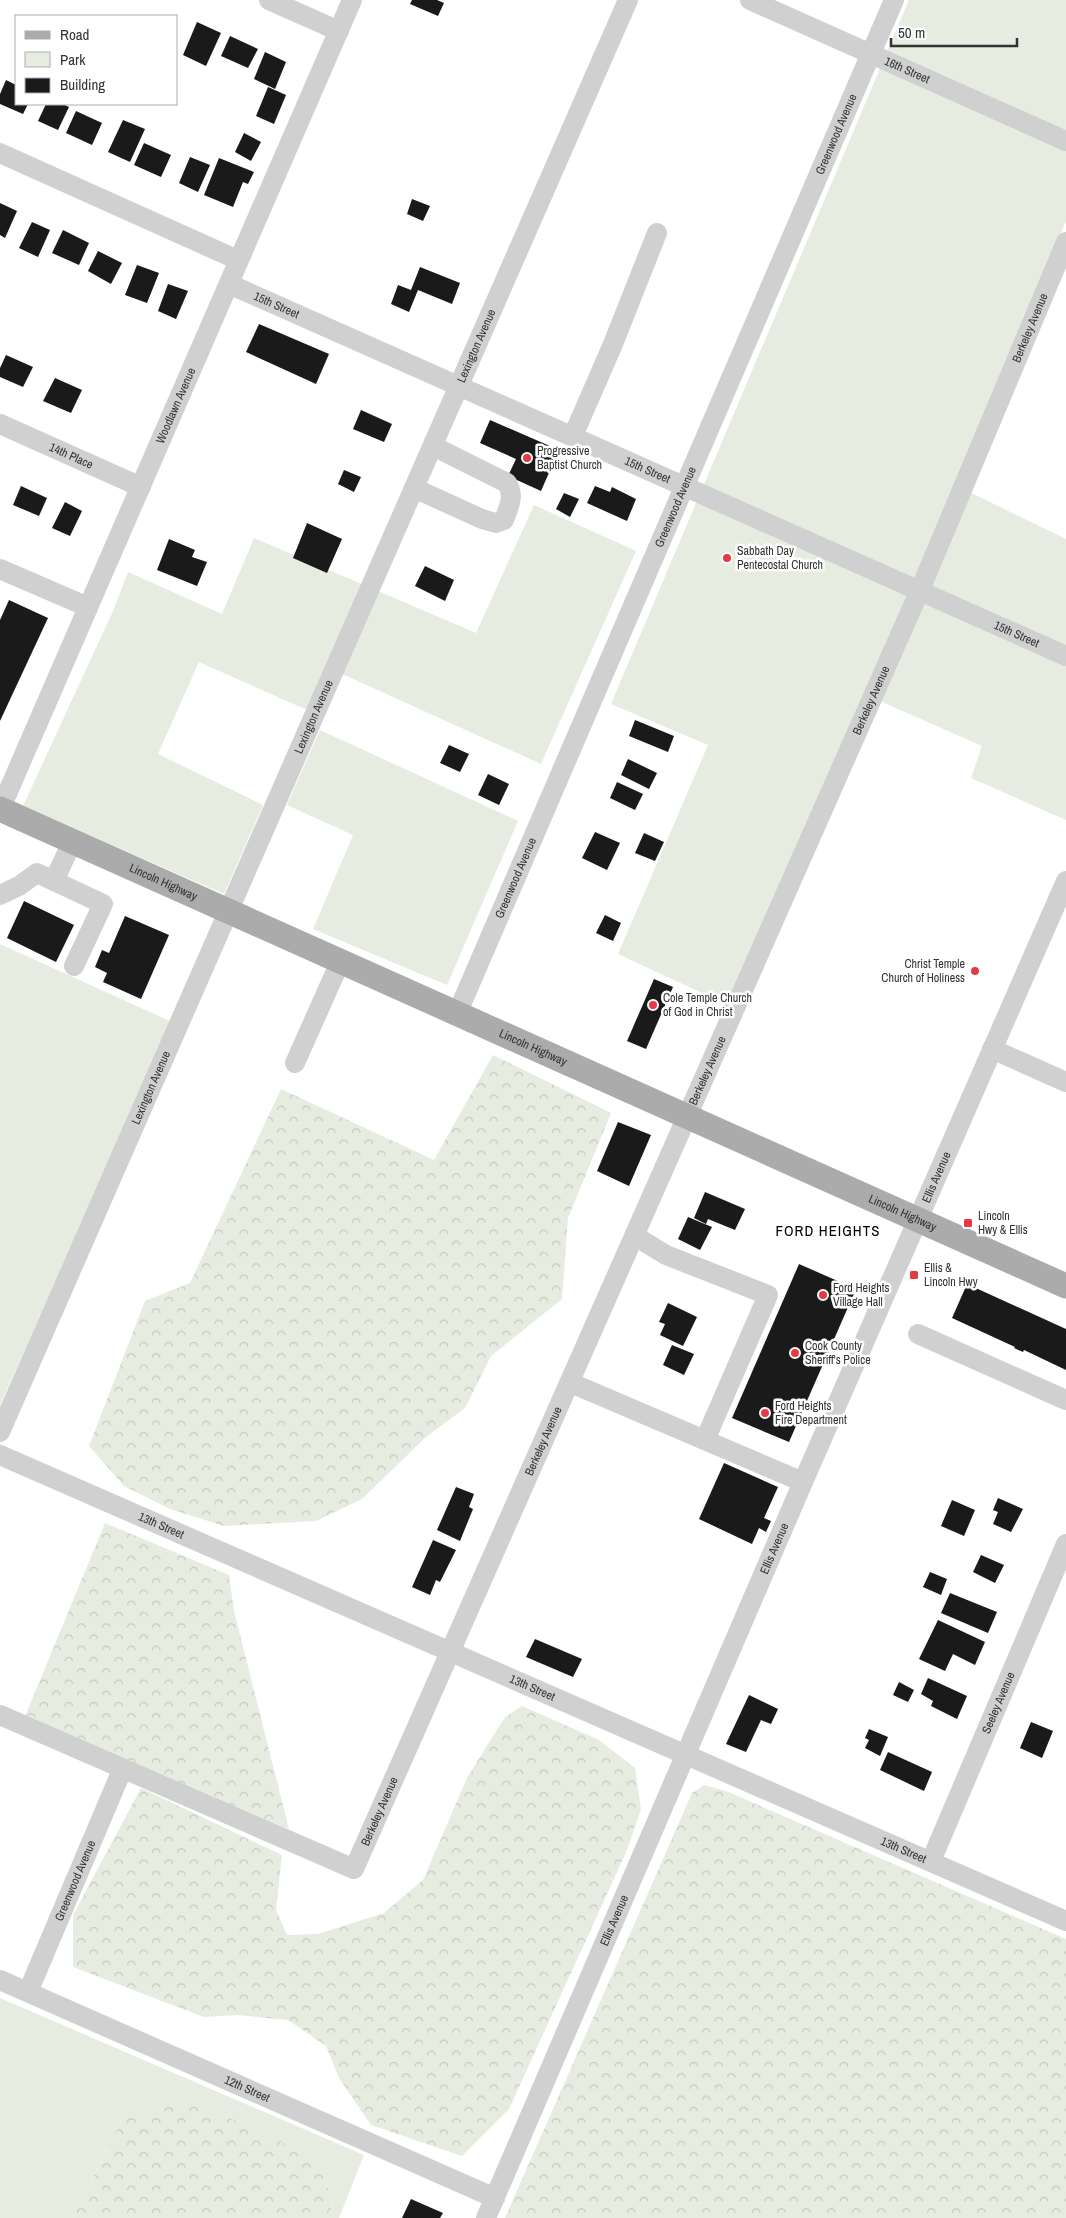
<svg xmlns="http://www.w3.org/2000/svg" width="1066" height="2218" font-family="'Archivo Narrow',sans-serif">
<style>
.green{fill:#e6ecdf}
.forest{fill:url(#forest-crowns)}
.building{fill:#1a1a1a}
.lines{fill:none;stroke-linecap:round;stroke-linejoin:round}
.minor{stroke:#d0d0d0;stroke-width:20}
.major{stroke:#ababab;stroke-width:25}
.poi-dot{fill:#e63946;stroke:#fff;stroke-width:2}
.labels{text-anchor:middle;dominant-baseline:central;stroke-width:5;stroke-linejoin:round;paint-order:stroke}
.street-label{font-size:12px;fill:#333;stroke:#fff}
.poi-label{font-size:12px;fill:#333;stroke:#fff;text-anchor:start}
.quarter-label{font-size:15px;letter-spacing:1px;fill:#000;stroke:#fff}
</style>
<defs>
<pattern id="forest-crowns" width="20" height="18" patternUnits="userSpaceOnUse" patternTransform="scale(1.25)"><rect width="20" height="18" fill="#e6ecdf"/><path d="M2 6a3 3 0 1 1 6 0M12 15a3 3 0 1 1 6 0" fill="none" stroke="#c6cbc0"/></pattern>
</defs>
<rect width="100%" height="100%" fill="#fff"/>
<g class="green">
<polygon points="909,0 1066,0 1066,221 955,485 1066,539 1066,820 971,778 982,746 864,694 728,1005 618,954 708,745 611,704"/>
<polygon points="534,505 636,551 541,764 340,673 323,717 199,662 158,754 263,805 224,894 23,806 113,611 128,572 222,614 254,538 476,633"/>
<polygon points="320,730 518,821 447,985 313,929 353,835 287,805"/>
<polygon points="0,944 172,1022 0,1405"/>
<polygon points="0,1998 364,2155 339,2218 331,2218 332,2196 312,2157 245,2124 189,2103 124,2115 73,2218 0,2218"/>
</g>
<g class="forest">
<polygon points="493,1055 611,1113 568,1218 562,1299 491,1356 465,1408 426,1437 362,1499 316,1521 224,1526 170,1509 124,1486 89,1446 145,1301 190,1283 281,1089 434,1160"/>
<polygon points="105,1523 229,1575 234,1611 289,1829 24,1719"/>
<polygon points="522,1706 599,1740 635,1768 641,1809 627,1850 509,2109 462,2156 371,2125 339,2078 326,2046 288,2020 237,2015 204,2017 73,1967 73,1915 141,1788 282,1855 276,1910 287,1935 318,1934 384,1913 423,1880 467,1778 505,1717"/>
<polygon points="704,1785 726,1791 1066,1939 1066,2218 505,2218 692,1793"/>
<polygon points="189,2103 245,2124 313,2157 332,2196 331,2218 73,2218 124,2115"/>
</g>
<g class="building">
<polygon points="412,0 437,0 444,3 438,16 410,4"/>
<polygon points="197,22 221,33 206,66 183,55"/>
<polygon points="230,36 258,49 248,68 221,56"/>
<polygon points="265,52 286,62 275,89 254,79"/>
<polygon points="6,80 16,85 16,104 28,104 23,114 0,104 0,94"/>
<polygon points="268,87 286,95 274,124 256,116"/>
<polygon points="46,104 63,104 69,107 58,130 38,121"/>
<polygon points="76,111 102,123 92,145 66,133"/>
<polygon points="123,120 145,129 130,162 108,152"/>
<polygon points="244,133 261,142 251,161 235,152"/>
<polygon points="144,143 171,155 161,177 134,165"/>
<polygon points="190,157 210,165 198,192 179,183"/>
<polygon points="219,158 254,172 248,184 243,182 233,207 204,195"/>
<polygon points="412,199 430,206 423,221 407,214"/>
<polygon points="0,203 17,211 5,238 0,235"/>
<polygon points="32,222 50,230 38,257 19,248"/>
<polygon points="63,230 89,243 79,265 52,253"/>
<polygon points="98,251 122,263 111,284 88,271"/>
<polygon points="137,265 159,273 147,303 125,295"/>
<polygon points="420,267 460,283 452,304 418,290 409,312 391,304 398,285 411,290"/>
<polygon points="168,284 188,291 176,319 158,311"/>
<polygon points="259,324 329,354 316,384 246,352"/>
<polygon points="6,355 33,367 23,387 0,377 0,368"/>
<polygon points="55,378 82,390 71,413 43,401"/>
<polygon points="361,410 392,424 384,442 353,429"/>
<polygon points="490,420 559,450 541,491 508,476 516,459 480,443"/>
<polygon points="344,470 361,477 354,492 338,484"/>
<polygon points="21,486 47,498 39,516 13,505"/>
<polygon points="595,486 610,492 612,487 636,499 627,521 587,503"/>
<polygon points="564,493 579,499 570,517 556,509"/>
<polygon points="65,502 82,511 70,536 52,528"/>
<polygon points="307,523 342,539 327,573 293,558"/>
<polygon points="169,539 195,550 192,557 207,562 197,586 157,570"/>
<polygon points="425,566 454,580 445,601 415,586"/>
<polygon points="9,600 48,618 0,721 0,620"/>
<polygon points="635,720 674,736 668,752 629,736"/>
<polygon points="449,745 469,754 460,772 440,763"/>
<polygon points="628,759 657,773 649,789 621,775"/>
<polygon points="488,774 509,784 499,805 478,795"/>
<polygon points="617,782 643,794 635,810 610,798"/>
<polygon points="595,832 620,843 607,870 582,858"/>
<polygon points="644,833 664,842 655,861 635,853"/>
<polygon points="24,901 74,925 56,962 7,938"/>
<polygon points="605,915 621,923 613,941 596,933"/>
<polygon points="125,916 169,935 141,999 103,982 107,973 95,967 102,950 109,953"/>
<polygon points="654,979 673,987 646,1049 627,1041"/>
<polygon points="618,1122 651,1135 629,1186 597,1171"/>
<polygon points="705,1192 745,1209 735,1230 708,1219 706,1224 694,1218"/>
<polygon points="688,1217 712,1227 700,1250 678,1239"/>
<polygon points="799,1264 856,1289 789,1442 732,1418"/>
<polygon points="967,1284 1066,1329 1066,1370 1024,1350 1023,1352 1014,1348 1015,1347 952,1318"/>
<polygon points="668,1303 697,1317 683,1346 660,1335 665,1324 659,1322"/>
<polygon points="672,1345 694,1354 684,1375 663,1365"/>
<polygon points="724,1463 778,1487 764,1518 771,1521 766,1532 759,1528 752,1544 699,1519"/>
<polygon points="456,1487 474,1494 469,1507 473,1509 460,1541 437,1530"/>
<polygon points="998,1498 1023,1509 1011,1532 993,1524 998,1512 993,1510"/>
<polygon points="952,1500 975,1510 964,1536 941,1526"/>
<polygon points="433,1540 456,1550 440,1582 436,1580 430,1595 412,1587"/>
<polygon points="981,1555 1004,1565 995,1583 973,1572"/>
<polygon points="930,1572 947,1579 941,1595 923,1587"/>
<polygon points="950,1593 997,1612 988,1633 941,1613"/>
<polygon points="938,1620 985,1642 975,1665 953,1654 945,1671 919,1659"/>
<polygon points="535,1639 582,1659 573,1677 526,1657"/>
<polygon points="928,1678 967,1696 957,1719 931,1706 933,1701 921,1694"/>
<polygon points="899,1682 914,1690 908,1702 893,1695"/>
<polygon points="749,1695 778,1709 771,1724 761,1720 746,1752 726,1744"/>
<polygon points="1031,1722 1053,1731 1042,1758 1020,1748"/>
<polygon points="869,1729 888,1737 880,1756 865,1748 869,1740 865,1738"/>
<polygon points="888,1752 932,1772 924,1791 880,1770"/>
<polygon points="411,2199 443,2213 440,2218 402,2218"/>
</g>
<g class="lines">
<g class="minor">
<polyline points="269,0 339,31"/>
<path id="s1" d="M750 0 1066 141"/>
<polyline points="0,153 238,260"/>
<path id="s2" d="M229 284 1066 656"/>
<path id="s3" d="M0 424 141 487"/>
<polyline points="573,436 613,344 657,233"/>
<path d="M414 488 482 519 496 523 504 520C509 506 515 497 507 483L433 446"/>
<polyline points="0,569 88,607"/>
<path id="s4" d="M0 810 352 0"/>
<polyline points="54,881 72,842"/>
<polyline points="0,895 19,886 37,873 103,904 74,966"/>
<path id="s5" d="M457 1014 894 0"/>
<polyline points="992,1049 1066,1082"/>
<polyline points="295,1063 340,962"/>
<polyline points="635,1236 666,1255 768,1295 705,1440"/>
<polyline points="918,1334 1066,1400"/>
<polyline points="571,1383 803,1482"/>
<path id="s6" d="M0 1432 628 0"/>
<path id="s7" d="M0 1455 1066 1921"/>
<path id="s8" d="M0 1715 354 1869 920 590 1066 242"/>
<path id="s9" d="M931 1861 1066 1544"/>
<path id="s10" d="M0 1980 495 2198"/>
<path id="s11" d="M28 1992 122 1770"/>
<path id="s12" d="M486 2218 803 1482 1066 881"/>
</g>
<path class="major" id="s13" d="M0 809 1066 1286"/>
</g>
<g class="poi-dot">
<circle cx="527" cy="458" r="5"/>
<circle cx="727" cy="558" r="5"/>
<circle cx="975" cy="971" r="5"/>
<circle cx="653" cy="1005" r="5"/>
<rect x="963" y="1218" width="10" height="10" rx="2.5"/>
<rect x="909" y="1270" width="10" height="10" rx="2.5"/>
<circle cx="823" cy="1295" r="5"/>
<circle cx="795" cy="1353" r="5"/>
<circle cx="765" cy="1413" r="5"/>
</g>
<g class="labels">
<g class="street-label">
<text stroke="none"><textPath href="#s1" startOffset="172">16th Street</textPath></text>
<text stroke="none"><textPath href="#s5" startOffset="958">Greenwood Avenue</textPath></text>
<text stroke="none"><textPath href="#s2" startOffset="52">15th Street</textPath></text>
<text stroke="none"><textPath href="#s8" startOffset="2069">Berkeley Avenue</textPath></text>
<text stroke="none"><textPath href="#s6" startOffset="1186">Lexington Avenue</textPath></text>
<text stroke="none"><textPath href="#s4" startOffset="441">Woodlawn Avenue</textPath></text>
<text stroke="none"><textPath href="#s3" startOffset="78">14th Place</textPath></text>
<text stroke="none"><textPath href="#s2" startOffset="458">15th Street</textPath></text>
<text stroke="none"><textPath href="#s5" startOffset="552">Greenwood Avenue</textPath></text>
<text stroke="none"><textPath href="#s2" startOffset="862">15th Street</textPath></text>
<text stroke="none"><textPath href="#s8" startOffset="1664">Berkeley Avenue</textPath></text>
<text stroke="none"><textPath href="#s6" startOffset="781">Lexington Avenue</textPath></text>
<text stroke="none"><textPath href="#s5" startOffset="148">Greenwood Avenue</textPath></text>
<text stroke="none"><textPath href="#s13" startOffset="179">Lincoln Highway</textPath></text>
<text stroke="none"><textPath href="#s13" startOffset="584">Lincoln Highway</textPath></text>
<text stroke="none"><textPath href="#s8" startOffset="1259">Berkeley Avenue</textPath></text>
<text stroke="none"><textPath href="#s6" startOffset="376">Lexington Avenue</textPath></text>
<text stroke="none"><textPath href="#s12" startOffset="1134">Ellis Avenue</textPath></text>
<text stroke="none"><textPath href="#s13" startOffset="989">Lincoln Highway</textPath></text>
<text stroke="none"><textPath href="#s8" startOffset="854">Berkeley Avenue</textPath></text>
<text stroke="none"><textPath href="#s7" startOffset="176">13th Street</textPath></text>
<text stroke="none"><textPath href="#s12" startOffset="729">Ellis Avenue</textPath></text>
<text stroke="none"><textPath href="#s7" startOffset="581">13th Street</textPath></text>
<text stroke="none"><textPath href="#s9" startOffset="172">Seeley Avenue</textPath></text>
<text stroke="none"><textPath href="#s8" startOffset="449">Berkeley Avenue</textPath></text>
<text stroke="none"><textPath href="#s7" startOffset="986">13th Street</textPath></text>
<text stroke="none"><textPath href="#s11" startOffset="121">Greenwood Avenue</textPath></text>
<text stroke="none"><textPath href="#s12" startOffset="324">Ellis Avenue</textPath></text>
<text stroke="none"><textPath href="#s10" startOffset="270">12th Street</textPath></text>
</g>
<g class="poi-label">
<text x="537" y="451">Progressive<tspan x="537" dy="14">Baptist Church</tspan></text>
<text x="737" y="551">Sabbath Day<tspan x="737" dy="14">Pentecostal Church</tspan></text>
<text x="965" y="964" text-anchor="end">Christ Temple<tspan x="965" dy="14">Church of Holiness</tspan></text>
<text x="663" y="998">Cole Temple Church<tspan x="663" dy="14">of God in Christ</tspan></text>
<text x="978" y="1216">Lincoln<tspan x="978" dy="14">Hwy &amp; Ellis</tspan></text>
<text x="924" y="1268">Ellis &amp;<tspan x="924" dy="14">Lincoln Hwy</tspan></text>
<text x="833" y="1288">Ford Heights<tspan x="833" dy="14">Village Hall</tspan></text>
<text x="805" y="1346">Cook County<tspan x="805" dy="14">Sheriff's Police</tspan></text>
<text x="775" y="1406">Ford Heights<tspan x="775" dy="14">Fire Department</tspan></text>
</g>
<g class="quarter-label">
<text x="828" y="1230">FORD HEIGHTS</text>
</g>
</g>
<rect x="15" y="15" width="162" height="90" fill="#ffffff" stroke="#adadad"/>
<rect x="25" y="31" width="25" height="8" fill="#ababab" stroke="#adadad"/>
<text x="60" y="40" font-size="15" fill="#333333">Road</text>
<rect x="25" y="52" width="25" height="15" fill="#e6ecdf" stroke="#adadad"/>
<text x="60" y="65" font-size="15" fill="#333333">Park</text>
<rect x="25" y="78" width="25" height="15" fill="#1a1a1a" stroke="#adadad"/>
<text x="60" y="90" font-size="15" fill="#333333">Building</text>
<path d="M891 38v8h126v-8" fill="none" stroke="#333333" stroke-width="2.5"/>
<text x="898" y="38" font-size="15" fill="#333333" stroke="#ffffff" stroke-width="4" paint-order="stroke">50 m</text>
</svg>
